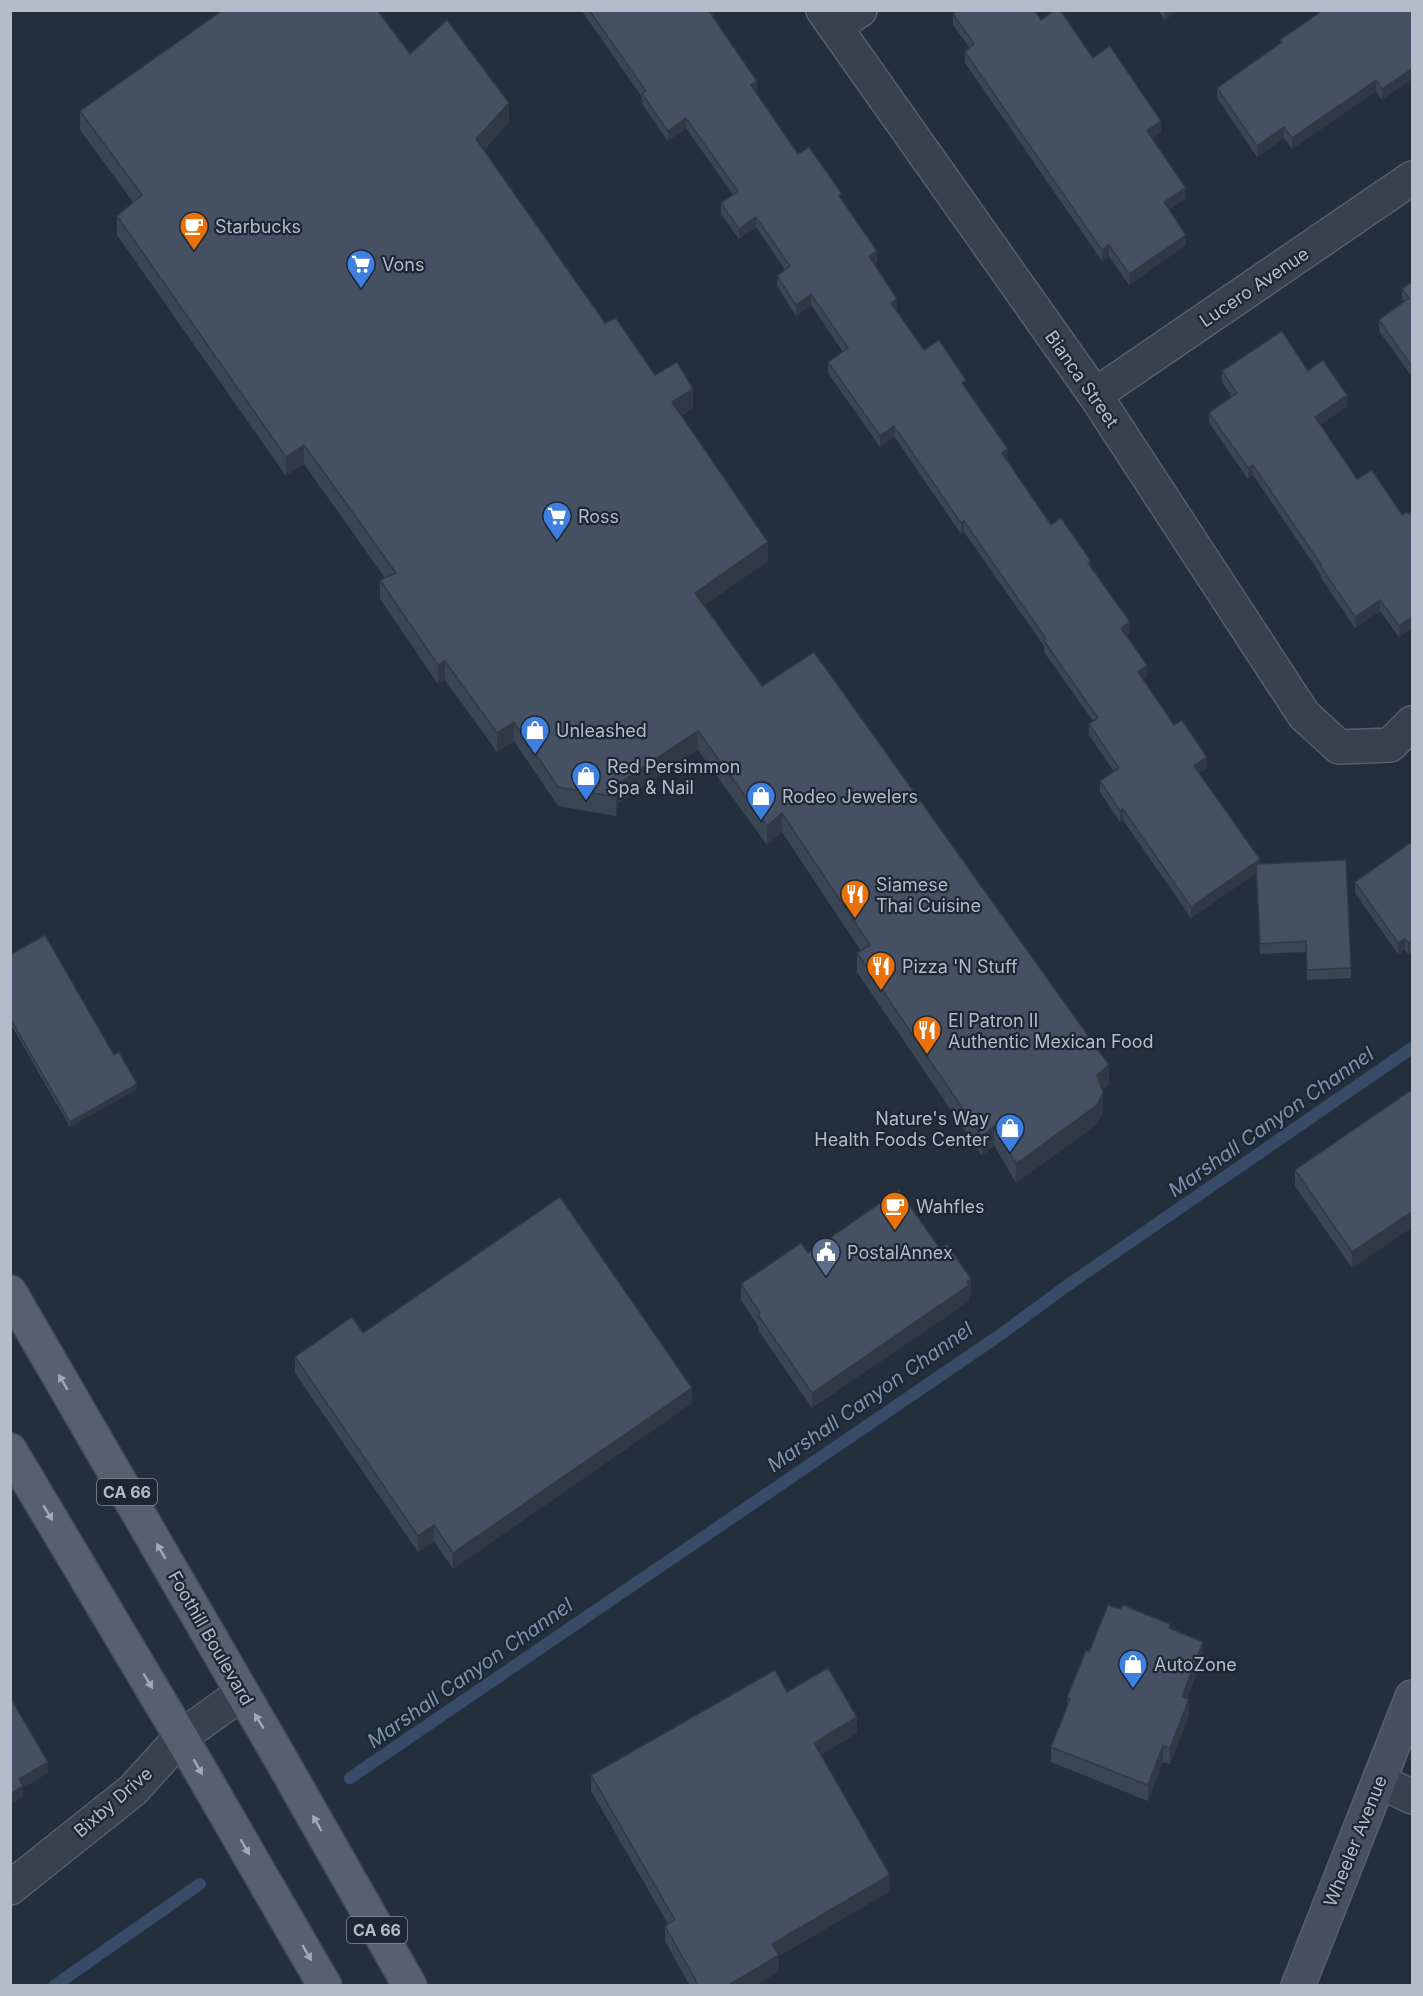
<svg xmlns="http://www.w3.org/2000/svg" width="1423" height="1996" font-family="Inter,sans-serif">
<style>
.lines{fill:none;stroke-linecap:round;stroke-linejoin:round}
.stream{stroke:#394c67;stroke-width:12}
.street-casing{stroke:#565f6c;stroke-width:36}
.secondary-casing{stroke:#565f6c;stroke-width:36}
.primary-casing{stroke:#414a57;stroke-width:36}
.street{stroke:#38414e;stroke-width:33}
.secondary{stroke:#465061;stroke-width:33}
.primary{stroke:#56606e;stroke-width:33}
.wall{fill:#3b4654}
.shaded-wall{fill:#303945}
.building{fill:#455162;stroke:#303945;stroke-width:1.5}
.oneway{fill:#a1aab7}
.labels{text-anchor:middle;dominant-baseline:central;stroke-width:4.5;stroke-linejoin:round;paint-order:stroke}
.shield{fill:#1d2633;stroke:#878f9c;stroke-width:1.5}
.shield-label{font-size:16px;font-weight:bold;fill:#b4bcc9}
.poi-label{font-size:18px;fill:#b4bcc9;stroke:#1d2633;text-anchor:start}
.street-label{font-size:18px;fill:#b4bcc9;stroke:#1d2633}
.water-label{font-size:20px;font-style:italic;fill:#7c92b1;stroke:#1d2633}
</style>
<rect width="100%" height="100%" fill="#242f3e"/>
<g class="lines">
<g class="stream">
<polyline points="350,1778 997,1337 1068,1285 1412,1048"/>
<polyline points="54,1986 200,1884"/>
</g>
<g class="street-casing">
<g id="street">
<polyline points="823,10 1095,395 1304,715 1339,747 1390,745 1412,723"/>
<polyline points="835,27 860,10"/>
<polyline points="1095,395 1412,178"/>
<polyline points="1380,1781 1412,1797"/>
<polyline points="10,1888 133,1790 181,1737 242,1693"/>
</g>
</g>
<g class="secondary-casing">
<polyline id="secondary" points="1298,1986 1412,1697"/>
</g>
<g class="primary-casing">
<g id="primary">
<polyline points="10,1292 275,1749 410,1986"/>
<polyline points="10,1450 181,1737 325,1986"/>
</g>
</g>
<use href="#street" class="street"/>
<use href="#secondary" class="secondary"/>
<use href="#primary" class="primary"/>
</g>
<g class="wall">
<polygon points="581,10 715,10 715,21 757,92 756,93 798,154 842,200 877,262 874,264 897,309 896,310 924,350 966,388 1008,460 1007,461 1051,525 1091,568 1130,633 1126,635 1147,676 1143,679 1174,725 1207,768 1199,773 1260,864 1351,968 1351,978 1307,980 1306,952 1260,954 1256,873 1191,918 1123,820 1120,822 1100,792 1100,781 1114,772 1089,735 1089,724 1093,721 1044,652 1044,646 964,532 961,534 894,436 880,447 828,373 828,362 843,352 811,305 796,316 777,286 777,276 785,270 756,227 739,239 721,214 721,203 733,195 686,128 668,141 642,104 642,97"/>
<polygon points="1158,10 1178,10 1165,20"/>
<polygon points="1413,10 1413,78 1382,100 1376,91 1292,149 1284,138 1257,157 1217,98 1217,88 1280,43 1280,40"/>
<polygon points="953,14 1041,20 1093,58 1161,132 1152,138 1186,198 1169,210 1186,245 1129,285 1109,256 1102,261 965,63 965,52 970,48 953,25"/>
<polygon points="410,54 509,122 484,150 605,323 655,375 693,408 681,416 768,561 704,605 762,686 1109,1084 1102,1090 1103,1112 1097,1124 1016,1183 994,1145 982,1156 857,972 857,953 861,951 782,832 767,845 698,750 618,803 616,816 558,806 514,741 497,752 445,680 438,684 380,599 380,580 385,578 304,464 286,476 117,235 117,216 133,202 80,130 80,111"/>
<polygon points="1413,281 1413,378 1379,331 1379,320 1404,302 1402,299 1402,289"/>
<polygon points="1222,371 1308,371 1347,406 1320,425 1357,479 1402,515 1409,514 1413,511 1413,628 1399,637 1380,611 1355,628 1321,578 1321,575 1253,475 1248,479 1209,423 1209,413 1232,397 1222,382"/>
<polygon points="1413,841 1413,956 1410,953 1408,954 1405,950 1398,954 1355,893 1355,882"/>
<polygon points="10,955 137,1089 70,1127 10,1023"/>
<polygon points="1413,1089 1352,1268 1295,1186 1295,1170"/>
<polygon points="741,1284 971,1294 969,1296 969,1301 812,1408 758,1330 758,1326 741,1300"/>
<polygon points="363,1333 692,1403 453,1569 434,1541 418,1552 295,1373 295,1357"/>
<polygon points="1170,1629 1203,1657 1187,1699 1189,1715 1170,1764 1163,1762 1148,1801 1051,1762 1051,1747 1067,1707 1067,1698 1089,1652"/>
<polygon points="787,1692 857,1733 820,1755 890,1891 779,1956 779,1971 754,1986 690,1986 665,1941 665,1926 668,1924 591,1791 591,1775"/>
</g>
<g class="shaded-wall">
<polygon points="714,10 715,10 715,21 710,13"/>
<polygon points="1165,10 1178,10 1165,20"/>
<polygon points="1413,68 1413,78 1382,100 1382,89"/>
<polygon points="1376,80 1376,91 1292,149 1292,138"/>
<polygon points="757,81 757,92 751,96 751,85"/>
<polygon points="509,103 509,122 476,158 476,139"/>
<polygon points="686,118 686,128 668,141 668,131"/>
<polygon points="1161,121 1161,132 1147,142 1147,131"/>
<polygon points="1284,127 1284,138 1257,157 1257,146"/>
<polygon points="1186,188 1186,198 1164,213 1164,202"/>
<polygon points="756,217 756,227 739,239 739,229"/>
<polygon points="1186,235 1186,245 1129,285 1129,274"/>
<polygon points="1109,245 1109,256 1102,261 1102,250"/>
<polygon points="877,251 877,262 869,267 869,256"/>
<polygon points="811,294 811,305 796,316 796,305"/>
<polygon points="897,299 897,309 891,314 891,303"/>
<polygon points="693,389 693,408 672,421 672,402"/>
<polygon points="1347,395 1347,406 1315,428 1315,417"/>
<polygon points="894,426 894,436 880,447 880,436"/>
<polygon points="304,445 304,464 286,476 286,457"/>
<polygon points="1008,449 1008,460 1002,464 1002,453"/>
<polygon points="1253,465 1253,475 1248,479 1248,468"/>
<polygon points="964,521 964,532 961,534 961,523"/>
<polygon points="768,542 768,561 695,612 695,593"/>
<polygon points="1380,600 1380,611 1355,628 1355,617"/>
<polygon points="1413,617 1413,628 1399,637 1399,626"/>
<polygon points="1130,622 1130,633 1121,639 1121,628"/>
<polygon points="445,661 445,680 438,684 438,665"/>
<polygon points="1147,665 1147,676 1138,682 1138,672"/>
<polygon points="514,722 514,741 497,752 497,733"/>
<polygon points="698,731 698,750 618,803 616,816 616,797 618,784"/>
<polygon points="1207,757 1207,768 1194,776 1194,766"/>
<polygon points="1123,809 1123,820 1120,822 1120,811"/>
<polygon points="782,813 782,832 767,845 767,826"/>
<polygon points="1260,859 1260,870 1191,918 1191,907"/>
<polygon points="1405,939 1405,950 1398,954 1398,943"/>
<polygon points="1410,942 1410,953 1408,954 1408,943"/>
<polygon points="1109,1065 1109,1084 1097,1094 1097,1075"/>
<polygon points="137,1084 137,1089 70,1127 70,1122"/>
<polygon points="1103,1093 1103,1112 1097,1124 1016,1183 1016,1164"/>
<polygon points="994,1126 994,1145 982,1156 982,1137"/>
<polygon points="1413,1211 1413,1227 1352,1268 1352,1252"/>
<polygon points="971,1279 971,1294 969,1296 969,1301 812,1408 812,1393"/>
<polygon points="692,1388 692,1403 453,1569 453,1553"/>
<polygon points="434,1525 434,1541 418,1552 418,1536"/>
<polygon points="1203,1642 1203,1657 1182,1713 1182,1697"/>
<polygon points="1189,1699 1189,1715 1170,1764 1170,1748"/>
<polygon points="857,1717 857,1733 814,1758 814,1743"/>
<polygon points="1163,1746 1163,1762 1148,1801 1148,1785"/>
<polygon points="48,1762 48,1773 23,1788 23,1797 10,1804 10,1794 19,1779"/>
<polygon points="890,1875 890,1891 779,1956 779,1971 754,1986 727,1986 772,1944"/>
</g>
<g class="building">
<polygon points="223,10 377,10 410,54 447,20 509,103 476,139 605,323 616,318 655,375 677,362 693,389 672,402 768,542 695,593 762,686 814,652 1109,1065 1097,1075 1103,1093 1097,1105 1016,1164 994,1126 982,1137 857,953 870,945 782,813 767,826 698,731 618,784 616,797 558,787 514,722 497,733 445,661 438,665 380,580 396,573 346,503 304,445 286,457 117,216 142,195 80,111"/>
<polygon points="589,10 714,10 710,13 757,81 751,85 798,154 809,147 842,194 839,196 877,251 869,256 897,299 891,303 924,350 939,340 966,380 962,383 1008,449 1002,453 1051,525 1061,518 1091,561 1088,563 1130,622 1121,628 1147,665 1138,672 1174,725 1182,720 1207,757 1194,766 1260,859 1191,907 1123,809 1120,811 1100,781 1119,768 1089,724 1098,718 1044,641 1046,639 964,521 961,523 894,426 880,436 828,362 848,348 811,294 796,305 777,276 790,266 756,217 739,229 721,203 738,191 686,118 668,131 642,94 646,91"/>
<polygon points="958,10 1034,10 1041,20 1055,10 1060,10 1093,58 1110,46 1161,121 1147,131 1186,188 1164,202 1186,235 1129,274 1109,245 1102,250 965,52 974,44 953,14"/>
<polygon points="1323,10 1413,10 1413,68 1382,89 1376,80 1292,138 1284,127 1257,146 1217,88 1282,42 1280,40"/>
<polygon points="1413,281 1413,368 1379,320 1409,298 1402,289"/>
<polygon points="1282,331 1308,371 1323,360 1347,395 1315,417 1357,479 1372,470 1402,515 1407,512 1409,514 1413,511 1413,617 1399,626 1380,600 1355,617 1321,567 1322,566 1253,465 1248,468 1209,413 1237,393 1222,371"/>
<polygon points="1413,841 1413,945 1410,942 1408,943 1405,939 1398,943 1355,882"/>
<polygon points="1346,860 1351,968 1307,970 1306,941 1260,944 1256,864"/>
<polygon points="45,935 114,1055 119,1052 137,1084 70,1122 10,1018 10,955"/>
<polygon points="1413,1089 1413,1211 1352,1252 1295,1170"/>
<polygon points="899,1190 940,1249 947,1244 971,1279 967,1282 969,1285 812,1393 758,1315 760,1313 741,1284 801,1243 808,1253"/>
<polygon points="560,1197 692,1388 453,1553 434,1525 418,1536 295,1357 352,1317 363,1333"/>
<polygon points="1108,1605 1120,1609 1123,1605 1170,1624 1169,1628 1203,1642 1182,1697 1189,1699 1170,1748 1163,1746 1148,1785 1051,1747 1070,1699 1067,1698 1086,1650 1089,1652"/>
<polygon points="828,1668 857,1717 814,1743 890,1875 772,1944 779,1955 727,1986 699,1986 665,1926 675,1920 591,1775 775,1670 787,1692"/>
<polygon points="10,1697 48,1762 19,1779 23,1786 10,1794"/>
</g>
<defs><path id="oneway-solid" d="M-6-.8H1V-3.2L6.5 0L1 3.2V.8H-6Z" transform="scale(1.5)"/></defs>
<g class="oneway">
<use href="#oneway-solid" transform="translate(63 1382) rotate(-120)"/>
<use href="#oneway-solid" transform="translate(48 1513) rotate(59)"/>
<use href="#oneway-solid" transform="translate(161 1551) rotate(-120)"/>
<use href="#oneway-solid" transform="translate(148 1681) rotate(59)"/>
<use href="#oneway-solid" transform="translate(259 1721) rotate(-121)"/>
<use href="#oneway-solid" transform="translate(198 1767) rotate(60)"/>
<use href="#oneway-solid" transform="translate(317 1823) rotate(-119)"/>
<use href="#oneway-solid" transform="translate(245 1847) rotate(60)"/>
<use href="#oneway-solid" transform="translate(307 1953) rotate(60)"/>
</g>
<defs>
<g id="cafe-pin" transform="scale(1.5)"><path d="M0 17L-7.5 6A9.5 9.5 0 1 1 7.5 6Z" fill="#e8710a" stroke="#1d2633"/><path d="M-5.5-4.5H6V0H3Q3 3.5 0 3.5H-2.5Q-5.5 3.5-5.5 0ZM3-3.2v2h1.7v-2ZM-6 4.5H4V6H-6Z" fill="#fff"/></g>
<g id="supermarket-pin" transform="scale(1.5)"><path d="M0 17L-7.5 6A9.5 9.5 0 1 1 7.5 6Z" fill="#3f7fe0" stroke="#1d2633"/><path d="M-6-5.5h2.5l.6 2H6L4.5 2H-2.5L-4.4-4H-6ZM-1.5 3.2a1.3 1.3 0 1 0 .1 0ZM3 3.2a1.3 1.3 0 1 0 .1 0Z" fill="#fff"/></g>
<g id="shop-pin" transform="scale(1.5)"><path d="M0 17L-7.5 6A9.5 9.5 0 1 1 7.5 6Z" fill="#3f7fe0" stroke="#1d2633"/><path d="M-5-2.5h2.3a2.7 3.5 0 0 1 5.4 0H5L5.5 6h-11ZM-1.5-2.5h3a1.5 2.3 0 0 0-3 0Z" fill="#fff"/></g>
<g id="restaurant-pin" transform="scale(1.5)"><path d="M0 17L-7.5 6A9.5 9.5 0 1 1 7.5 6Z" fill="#e8710a" stroke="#1d2633"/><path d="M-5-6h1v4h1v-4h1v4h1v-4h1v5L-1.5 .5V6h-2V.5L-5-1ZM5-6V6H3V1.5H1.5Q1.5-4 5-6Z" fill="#fff"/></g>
<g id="civic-pin" transform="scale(1.5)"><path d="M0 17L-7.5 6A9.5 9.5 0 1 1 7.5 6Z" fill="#5c6f8a" stroke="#1d2633"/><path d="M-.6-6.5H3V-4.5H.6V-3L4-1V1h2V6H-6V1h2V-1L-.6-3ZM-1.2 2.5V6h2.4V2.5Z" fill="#fff"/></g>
</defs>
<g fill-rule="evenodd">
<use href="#cafe-pin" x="194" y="226"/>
<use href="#supermarket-pin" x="361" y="264"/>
<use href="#supermarket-pin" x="557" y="516"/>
<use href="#shop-pin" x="535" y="730"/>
<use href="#shop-pin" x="586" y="776"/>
<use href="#shop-pin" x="761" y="796"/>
<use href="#restaurant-pin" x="855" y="894"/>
<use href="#restaurant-pin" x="881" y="966"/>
<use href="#restaurant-pin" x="927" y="1030"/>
<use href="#shop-pin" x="1010" y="1128"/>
<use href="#cafe-pin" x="895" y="1206"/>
<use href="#civic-pin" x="826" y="1252"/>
<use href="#shop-pin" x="1133" y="1664"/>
</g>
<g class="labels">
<g class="shield">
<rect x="97" y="1479" width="60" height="26" rx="4.5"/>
<rect x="347" y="1917" width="60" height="26" rx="4.5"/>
</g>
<g class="shield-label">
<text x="127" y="1492">CA 66</text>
<text x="377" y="1930">CA 66</text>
</g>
<g class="poi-label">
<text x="215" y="226">Starbucks</text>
<text x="382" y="264">Vons</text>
<text x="578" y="516">Ross</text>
<text x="556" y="730">Unleashed</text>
<text x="607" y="766">Red Persimmon<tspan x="607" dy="21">Spa &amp; Nail</tspan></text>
<text x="782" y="796">Rodeo Jewelers</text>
<text x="876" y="884">Siamese<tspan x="876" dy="21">Thai Cuisine</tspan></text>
<text x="902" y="966">Pizza 'N Stuff</text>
<text x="948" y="1020">El Patron II<tspan x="948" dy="21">Authentic Mexican Food</tspan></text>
<text x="989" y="1118" text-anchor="end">Nature's Way<tspan x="989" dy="21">Health Foods Center</tspan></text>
<text x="916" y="1206">Wahfles</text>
<text x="847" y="1252">PostalAnnex</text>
<text x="1154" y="1664">AutoZone</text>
</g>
<g class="street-label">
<text transform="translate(1254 287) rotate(-34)">Lucero Avenue</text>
<text transform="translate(1082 379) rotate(55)">Bianca Street</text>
<text transform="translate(211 1638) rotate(60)">Foothill Boulevard</text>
<text transform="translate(113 1802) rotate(-41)">Bixby Drive</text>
<text transform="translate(1355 1841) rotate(-68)">Wheeler Avenue</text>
</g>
<g class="water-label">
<text transform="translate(1271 1122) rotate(-35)">Marshall Canyon Channel</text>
<text transform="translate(870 1397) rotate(-35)">Marshall Canyon Channel</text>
<text transform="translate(470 1673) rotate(-35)">Marshall Canyon Channel</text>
</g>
</g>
<rect width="1423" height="1996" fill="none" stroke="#b4bcc9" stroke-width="24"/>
</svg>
